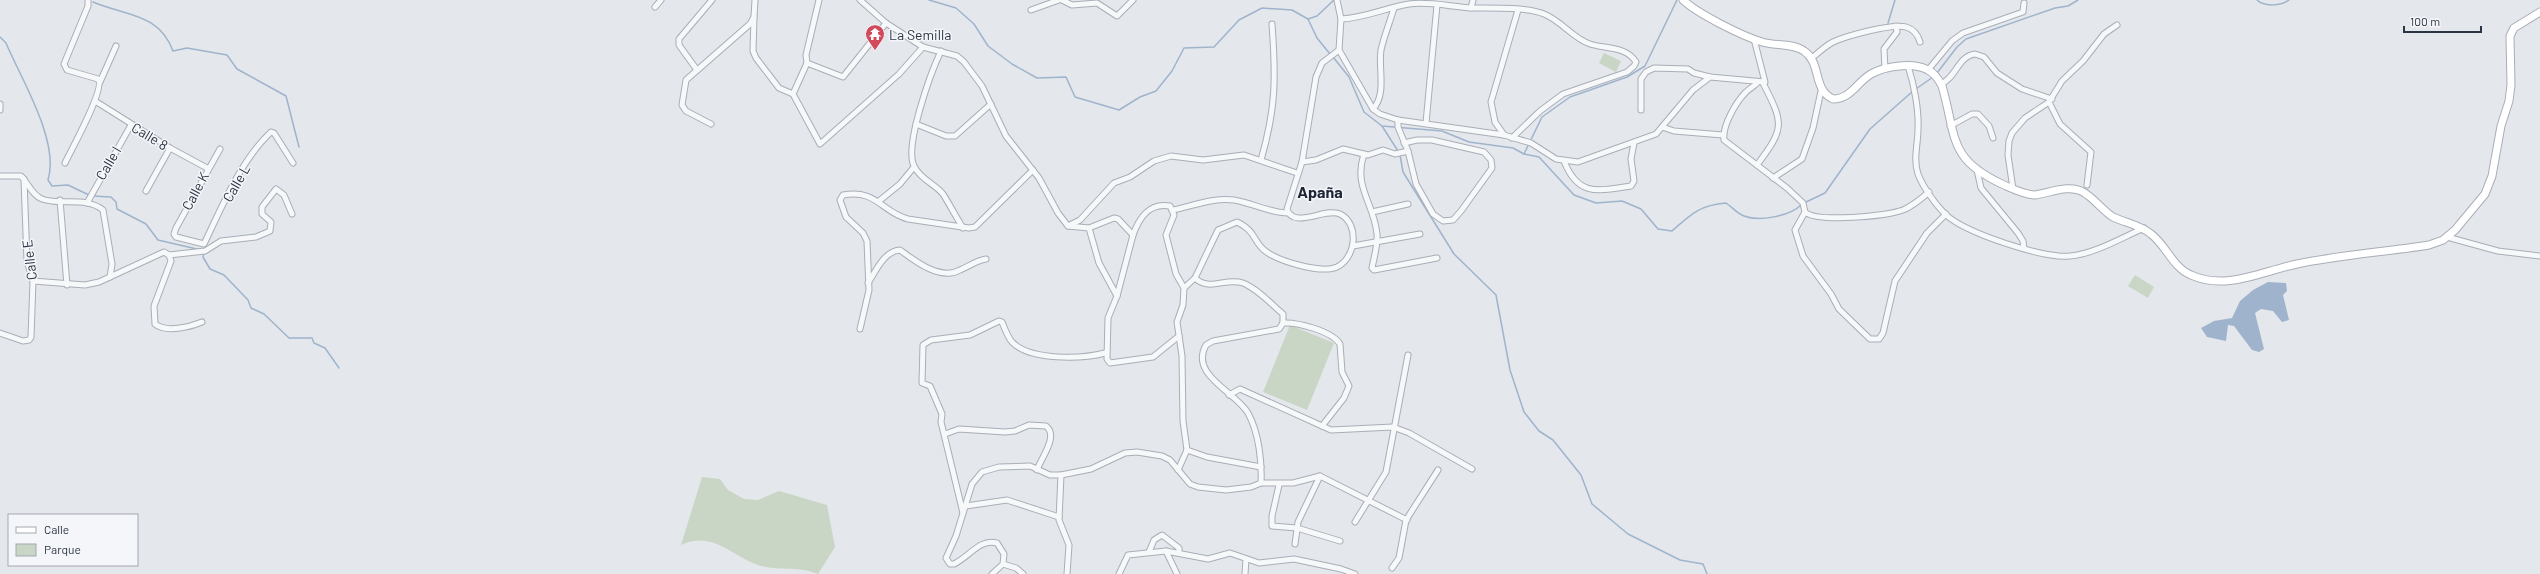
<svg xmlns="http://www.w3.org/2000/svg" width="2540" height="574" font-family="Barlow,sans-serif">
<style>
.green{fill:#c9d6c5}
.water{fill:#9fb4cc}
.lines{fill:none;stroke-linecap:round;stroke-linejoin:round}
.stream{stroke:#9fb4cc;stroke-width:1.5}
.minor-casing{stroke:#a9aeb7;stroke-width:7}
.secondary-casing{stroke:#a9aeb7;stroke-width:9}
.minor{stroke:#f7f8fa;stroke-width:5}
.secondary{stroke:#fff;stroke-width:7}
.labels{text-anchor:middle;dominant-baseline:central;stroke-width:3;stroke-linejoin:round;paint-order:stroke}
.poi-label{font-size:14px;fill:#2b3445;stroke:#f4f6f9;text-anchor:start}
.street-label{font-size:14px;fill:#2b3445;stroke:#f4f6f9}
.quarter-label{font-size:16px;font-weight:bold;fill:#1d2536;stroke:#f4f6f9}
</style>
<rect width="100%" height="100%" fill="#e4e7ec"/>
<g class="green">
<polygon points="1604,53 1621,61 1616,72 1599,63"/>
<polygon points="2135,275 2154,287 2148,298 2128,286"/>
<polygon points="1290,325 1334,343 1307,410 1263,392"/>
<path d="M702 477 720 479 728 490 744 499 758 500 779 491 827 505 835 547 818 574C798 565 775 572 755 564 730 554 711 531 681 545Z"/>
</g>
<polygon class="water" points="2268,282 2286,283 2287,291 2283,295 2289,320 2282,322 2273,311 2261,309 2255,313 2264,349 2259,352 2252,350 2234,326 2228,325 2226,341 2207,337 2201,328 2214,321 2232,318 2240,301 2253,290"/>
<g class="lines">
<g class="stream">
<polyline points="929,0 956,8 974,24 988,46 1012,64 1037,78 1066,77 1075,97 1119,110 1140,97 1156,91 1172,71 1184,48 1214,47 1239,20 1262,8 1292,10 1308,19 1317,38 1330,54"/>
<path d="M2257 0C2264 7 2281 6 2289 0"/>
<path d="M93 2C126 16 159 13 173 51L187 48 227 55 237 69 286 96 299 147"/>
<polyline points="1308,19 1317,16 1334,0"/>
<polyline points="1888,23 1895,0"/>
<path d="M0 37 6 43C21 79 60 141 48 180L52 186 68 185 89 195"/>
<path d="M1333 57 1349 77 1364 112 1382 126 1442 131 1469 142 1513 148 1524 154 1539 157 1574 195 1596 203 1622 201 1641 209 1658 229 1672 231C1691 214 1700 205 1726 203 1732 207 1738 214 1744 216 1759 222 1790 216 1801 205"/>
<polyline points="1937,73 1957,47 1966,39 2055,8 2068,6 2078,0"/>
<polyline points="1382,126 1398,151"/>
<polyline points="1524,154 1542,117 1570,97 1627,77 1645,66 1677,0"/>
<polyline points="1400,155 1403,172 1454,254 1496,295 1510,370 1524,412 1539,431 1553,440 1581,475 1592,504 1628,534 1680,560 1703,564 1707,574"/>
<polyline points="93,196 111,197 116,202 117,209 146,224 158,240 201,250"/>
<polyline points="1804,203 1825,193 1870,129 1913,91 1933,77"/>
<polyline points="204,253 203,257 210,269 224,275 248,300 251,308 264,314 289,338 312,338 314,343 325,348 339,368"/>
</g>
<g class="minor-casing">
<g id="minor">
<path d="M860 0 886 23 923 47 957 56 964 62 982 86 1006 136 1039 178 1058 213 1068 226 1089 228 1114 218 1118 219 1133 235C1139 218 1149 202 1170 206L1174 215 1166 235 1176 274 1184 288"/>
<polyline points="1062,0 1072,5 1097,3 1117,16 1133,0"/>
<polyline points="655,7 661,0"/>
<polyline points="1471,8 1473,0"/>
<polyline points="1031,10 1059,0"/>
<polyline points="754,17 753,51 756,58 779,88 793,94 820,144 899,74 923,47"/>
<path d="M1341 19C1365 18 1385 8 1409 4 1429 1 1452 7 1472 8 1492 8 1526 7 1544 14 1562 21 1572 38 1590 44 1605 49 1626 46 1636 62L1634 66 1627 72 1563 94 1540 111 1512 138"/>
<polyline points="1339,50 1373,109 1380,114 1398,120 1504,135 1531,143 1556,159 1578,162 1656,134 1693,90 1710,77"/>
<path d="M941 51C931 72 904 146 914 166 920 179 935 184 943 194 950 205 956 217 963 228"/>
<path d="M1811 59C1818 53 1825 46 1833 42 1846 36 1893 23 1906 27 1913 29 1918 35 1920 42"/>
<polyline points="807,63 843,77 886,23"/>
<path d="M1908 66C1914 84 1919 110 1918 129 1918 144 1913 159 1918 174 1923 187 1935 204 1945 214 1965 233 2044 259 2070 256 2094 254 2121 238 2144 228"/>
<polyline points="1885,69 1884,49 1897,32 1896,26"/>
<polyline points="697,70 679,45 679,39 712,0"/>
<polyline points="1928,70 1952,41 1963,33 2023,12 2024,3"/>
<polyline points="100,82 116,46"/>
<path d="M1758 82C1755 86 1750 88 1746 92 1736 102 1722 126 1724 140L1787 188 1803 203 1805 212"/>
<path d="M1941 84C1956 78 1958 56 1975 54L1984 57 1997 73 2022 89 2052 99"/>
<polyline points="793,94 807,63 806,55 819,0"/>
<polyline points="95,101 170,148 207,168"/>
<polyline points="2049,102 2060,124 2091,152 2087,185"/>
<polyline points="0,104 0,110"/>
<path d="M1373 109C1387 94 1378 68 1381 50 1384 36 1390 22 1394 8"/>
<polyline points="1641,110 1641,79 1646,72 1654,68 1688,69 1694,73 1710,77 1765,82 1754,39"/>
<polyline points="1426,123 1437,5"/>
<polyline points="711,124 686,111 682,105 686,80 750,24 754,17 755,0"/>
<polyline points="916,124 946,136 955,136 991,104"/>
<polyline points="1950,126 1972,114 1978,114 1989,126 1993,138"/>
<polyline points="1662,127 1674,131 1723,135"/>
<polyline points="1504,135 1495,122 1491,102 1518,10"/>
<polyline points="1404,143 1417,140 1432,140 1484,152 1491,160 1492,168 1461,211 1453,220 1443,221 1433,214 1416,184 1408,151"/>
<path d="M220 149 176 228 174 234 176 237 204 244C222 207 240 161 271 132L274 133 293 163"/>
<path d="M1364 154C1353 187 1374 203 1377 234 1378 245 1374 257 1372 268L1374 270 1437 258"/>
<path d="M1261 160C1276 108 1276 78 1272 24"/>
<path d="M1564 161C1578 197 1598 191 1631 186L1634 181 1631 159 1634 143"/>
<polyline points="1302,162 1316,160 1343,149 1368,155 1383,150 1395,154 1408,151 1398,127 1398,120"/>
<path d="M65 163C71 150 106 88 98 79L67 70 64 64 88 6V0"/>
<path d="M1757 165C1785 128 1784 124 1763 83"/>
<polyline points="1977,170 1981,188 2018,233 2023,241 2024,248"/>
<path d="M0 176H21C28 183 32 195 42 199 61 206 86 196 103 210L112 264 110 277"/>
<polyline points="1773,178 1802,159 1813,128 1821,91"/>
<polyline points="2013,189 2008,155 2009,141 2012,133 2025,118 2049,102 2062,81 2083,61 2104,34 2117,25"/>
<polyline points="146,191 170,148"/>
<path d="M1929 192C1921 199 1913 206 1903 210 1887 216 1817 223 1805 212L1795 230 1803 256 1831 294 1839 309 1870 339H1879L1883 333 1895 281 1927 233 1946 214"/>
<polyline points="60,200 67,285"/>
<polyline points="879,201 900,184 914,167"/>
<polyline points="87,203 131,125"/>
<path d="M1173 210C1192 206 1215 197 1234 200 1253 203 1269 213 1288 213"/>
<polyline points="1372,212 1408,204"/>
<polyline points="1068,226 1080,220 1114,183 1130,177 1154,161 1171,156 1203,160 1244,155 1297,173"/>
<polyline points="1089,228 1099,263 1117,296"/>
<polyline points="1133,235 1117,296 1108,318 1107,359 1110,363 1153,357 1179,336"/>
<polyline points="2447,237 2498,251 2540,256"/>
<polyline points="1353,246 1420,234"/>
<polyline points="169,255 205,251 221,241 256,237 270,231 271,222 262,214 262,207 276,189 284,195 292,214"/>
<path d="M1195 278C1209 292 1226 277 1243 283 1258 289 1271 304 1283 314V323L1279 329 1213 341 1206 345C1189 375 1236 392 1248 413 1259 433 1262 462 1261 483"/>
<path d="M33 281 85 285 99 282 164 252 169 255 171 261 154 306 155 324C166 333 190 327 202 322"/>
<path d="M868 283C876 271 884 251 900 250 915 261 940 281 960 270 970 266 975 261 986 259"/>
<path d="M1283 323C1297 322 1332 331 1340 344L1342 372 1349 386 1344 398 1322 426"/>
<path d="M860 329 869 290 867 241 863 233 846 217 840 200 843 195C877 189 881 212 908 219L969 228 975 227 1033 170"/>
<polyline points="0,333 23,341 29,340 31,337 33,281 27,261 24,179"/>
<polyline points="1229,395 1240,389 1331,430 1393,427 1409,433 1472,469"/>
<path d="M945 434 959 429 1005 432 1015 431 1029 425 1046 426C1059 436 1041 458 1037 470"/>
<polyline points="1187,450 1207,457 1261,467"/>
<path d="M1178 470 1187 450 1183 421 1182 356 1177 322 1183 305 1184 288 1195 278 1218 230 1237 222C1256 231 1253 241 1264 250 1277 261 1321 274 1337 267 1356 258 1360 224 1340 214 1326 207 1293 230 1287 209L1302 162 1316 77 1322 63 1339 50 1341 19 1337 0"/>
<polyline points="1061,475 1059,520 1069,545 1067,574"/>
<polyline points="1279,485 1272,516 1272,526 1297,528 1340,541"/>
<polyline points="966,506 1007,500 1059,517"/>
<path d="M963 513 941 422 942 414 930 386 922 383 923 345 931 340 970 335 999 321 1002 322C1005 329 1007 336 1012 342 1030 361 1082 359 1105 353"/>
<polyline points="1355,522 1386,472 1408,355"/>
<polyline points="1295,544 1298,522 1320,476"/>
<polyline points="1166,551 1177,574"/>
<polyline points="1149,552 1154,540 1162,535 1179,548 1179,553"/>
<polyline points="1003,564 1016,568 1023,574"/>
<polyline points="1392,568 1399,558 1406,520 1438,470"/>
<path d="M992 574 1003 564 1004 554 997 543C980 538 969 557 954 564H950L946 558 956 536 972 484 982 472 999 467 1030 466 1050 475H1061L1091 469 1125 453 1137 452 1162 456 1170 460 1190 484 1198 487 1226 490 1251 487 1261 483H1293L1320 476 1407 520"/>
<polyline points="1119,574 1128,555 1166,551 1208,559 1230,553 1259,563 1294,559 1341,569 1355,574"/>
<polyline points="1245,574 1246,559"/>
</g>
</g>
<g class="secondary-casing">
<path id="secondary" d="M1683 0C1698 14 1742 36 1762 42 1775 46 1793 43 1804 51 1822 63 1812 89 1833 99 1851 99 1857 82 1871 74 1885 66 1913 62 1928 70 1934 73 1939 80 1942 86 1957 137 1947 159 2004 185 2013 189 2025 195 2035 195 2050 193 2069 184 2083 192 2094 198 2102 210 2113 217 2126 223 2140 225 2151 234 2166 245 2173 268 2191 275 2226 291 2262 271 2297 264 2340 255 2385 252 2429 245L2443 240 2455 230 2485 194 2492 176 2501 126 2509 101 2511 85 2510 36 2514 28 2540 12"/>
</g>
<use href="#minor" class="minor"/>
<use href="#secondary" class="secondary"/>
</g>
<defs>
<g id="temple-pin" transform="scale(1)"><path d="M0 17L-7.5 6A9.5 9.5 0 1 1 7.5 6Z" fill="#d1495b" stroke="#f4f6f9"/><path d="M0-6L5-2H3V0L6.5 2.5H4V6H1.5V3h-3V6H-4V2.5H-6.5L-3 0V-2H-5Z" fill="#fff"/></g>
</defs>
<g fill-rule="evenodd">
<use href="#temple-pin" x="875" y="34"/>
</g>
<g class="labels">
<g class="poi-label">
<text x="889" y="34">La Semilla</text>
</g>
<g class="street-label">
<text transform="translate(150 136) rotate(31)">Calle 8</text>
<text transform="translate(108 163) rotate(-60)">Calle I</text>
<text transform="translate(236 183) rotate(-60)">Calle L</text>
<text transform="translate(195 191) rotate(-62)">Calle K</text>
<text transform="translate(29 260) rotate(-97)">Calle E</text>
</g>
<g class="quarter-label">
<text x="1320" y="191">Apaña</text>
</g>
</g>
<rect x="8" y="514" width="130" height="52" fill="#f4f6f9" stroke="#a4a8b1"/>
<rect x="16" y="527" width="20" height="6" fill="#ffffff" stroke="#a4a8b1"/>
<text x="44" y="534" font-size="12" fill="#2b3445">Calle</text>
<rect x="16" y="544" width="20" height="12" fill="#c9d6c5" stroke="#a4a8b1"/>
<text x="44" y="554" font-size="12" fill="#2b3445">Parque</text>
<path d="M2404 26v6h77v-6" fill="none" stroke="#2b3445" stroke-width="2"/>
<text x="2410" y="26" font-size="12" fill="#2b3445" stroke="#f4f6f9" stroke-width="3" paint-order="stroke">100 m</text>
</svg>
